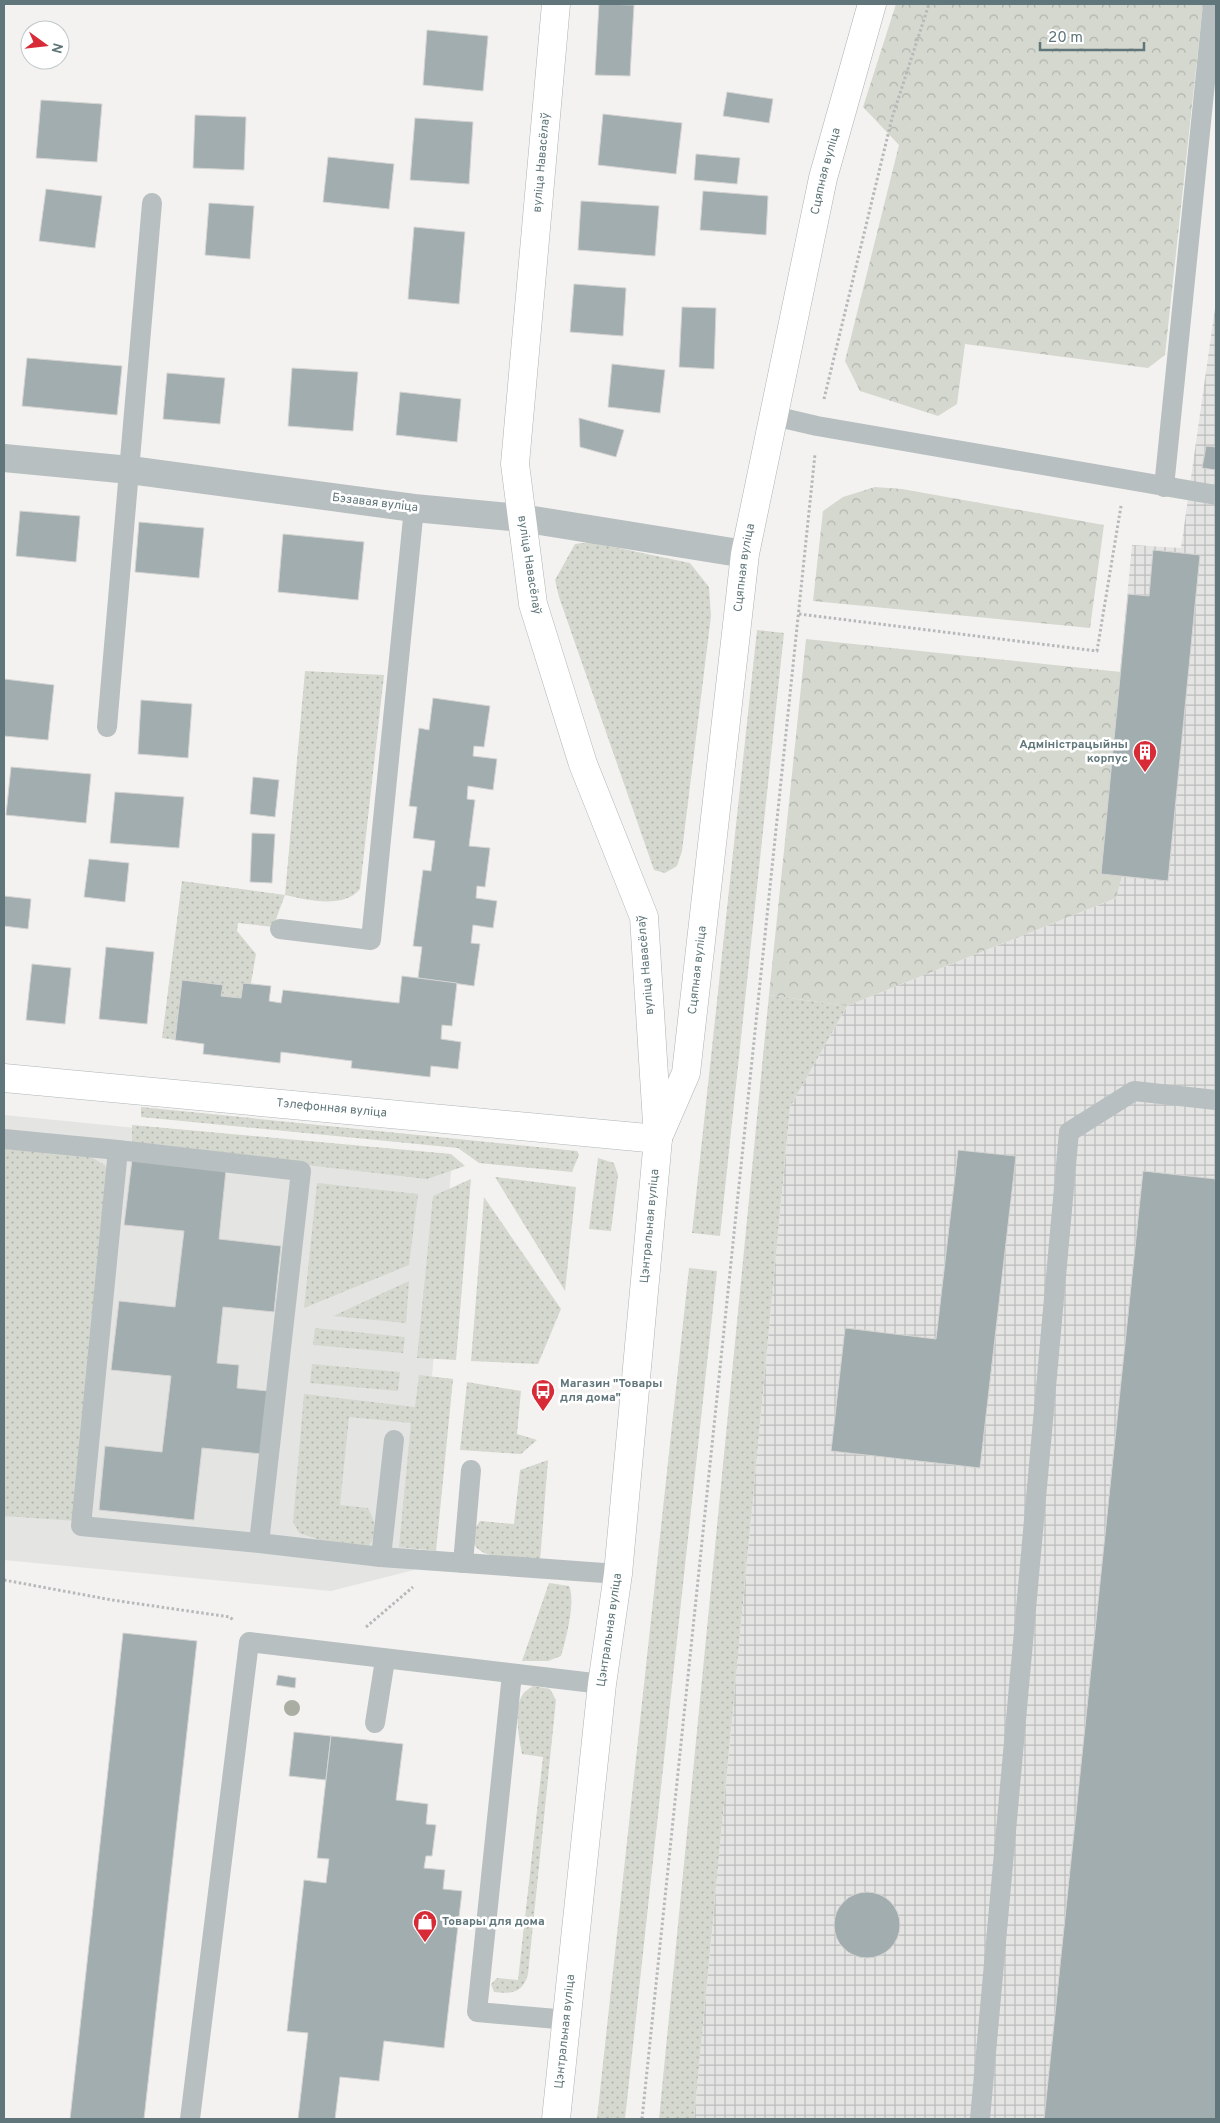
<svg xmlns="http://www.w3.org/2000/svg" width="1220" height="2123" font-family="Overpass,sans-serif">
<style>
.built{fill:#e4e4e3}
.industrial{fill:url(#industrial-grid)}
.grass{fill:url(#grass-dots)}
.forest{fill:url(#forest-crowns)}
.building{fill:#a2adaf;stroke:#d5d4d3}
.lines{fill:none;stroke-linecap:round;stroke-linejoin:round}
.secondary-casing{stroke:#adb5b7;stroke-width:29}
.primary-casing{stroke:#acb3b5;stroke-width:29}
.path{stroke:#b5b9ba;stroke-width:3;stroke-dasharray:2.5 2.5;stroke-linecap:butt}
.lane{stroke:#b8bfc0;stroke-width:20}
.street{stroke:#b8bfc0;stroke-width:28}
.secondary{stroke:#fff;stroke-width:28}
.primary{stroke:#fff;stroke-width:28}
.tree{fill:#aaaea2}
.labels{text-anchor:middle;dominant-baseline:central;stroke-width:5;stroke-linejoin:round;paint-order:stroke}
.street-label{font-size:12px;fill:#60767a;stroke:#fff}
.poi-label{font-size:12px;font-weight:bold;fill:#60767a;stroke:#fff;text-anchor:start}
</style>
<defs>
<pattern id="industrial-grid" width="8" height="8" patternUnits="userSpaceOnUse" patternTransform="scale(1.25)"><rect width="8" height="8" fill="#e4e4e3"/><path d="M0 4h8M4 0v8" fill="none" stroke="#bcbdbd"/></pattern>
<pattern id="grass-dots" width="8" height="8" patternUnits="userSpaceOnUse" patternTransform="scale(1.25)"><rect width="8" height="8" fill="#d5d8cf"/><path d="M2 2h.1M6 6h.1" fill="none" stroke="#b0b4ad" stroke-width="1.8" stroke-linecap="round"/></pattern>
<pattern id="forest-crowns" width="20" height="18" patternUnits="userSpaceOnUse" patternTransform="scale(1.25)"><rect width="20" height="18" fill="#d5d8cf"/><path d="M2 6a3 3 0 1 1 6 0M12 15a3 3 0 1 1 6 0" fill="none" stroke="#b0b4ad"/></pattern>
</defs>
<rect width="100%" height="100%" fill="#f4f2f0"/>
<polygon class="built" points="4,1115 431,1157 452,1162 414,1570 331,1591 4,1560"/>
<polygon class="industrial" points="1216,301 1216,2119 694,2119 790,1107 847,1006 1116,898 1101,874 1132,545 1181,548"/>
<g class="grass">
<polygon points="590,542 690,563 709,587 711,616 682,851 677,866 665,873 654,870 559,597 555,580 575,544"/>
<polygon points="757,630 784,633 720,1236 692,1233"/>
<path d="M305 671 384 675 360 889C344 909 307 900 285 895L273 927 238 923 237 931 256 954 251 983H243L241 998 221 996 222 985 182 980 175 1040 162 1038 182 881 285 895Z"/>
<polygon points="769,995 847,1006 790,1107 694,2119 659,2119"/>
<polygon points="141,1107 577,1151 579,1155 572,1172 479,1163 458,1148 141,1117"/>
<polygon points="132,1125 451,1154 465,1166 427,1179 132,1145"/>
<polygon points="4,1149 89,1156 105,1165 111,1178 76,1521 4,1516"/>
<polygon points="598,1158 614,1163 618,1175 611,1231 589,1229"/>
<polygon points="495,1177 576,1187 565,1291"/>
<polygon points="471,1179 456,1360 417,1358 433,1196"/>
<polygon points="317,1183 418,1194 409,1265 304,1308"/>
<polygon points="484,1197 561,1309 538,1364 471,1361"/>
<polygon points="689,1268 717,1271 625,2119 597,2119"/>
<polygon points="409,1281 406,1323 333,1316"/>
<polygon points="315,1328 405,1337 403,1353 313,1345"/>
<polygon points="312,1364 400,1372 398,1391 310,1383"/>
<path d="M419 1375 453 1379 436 1551 399 1547 411 1423 349 1417 340 1505 368 1508C375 1522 379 1531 369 1546L320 1540 299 1533 293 1522 304 1394 415 1407Z"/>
<polygon points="467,1382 521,1391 517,1434 537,1440 521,1454 460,1450"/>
<path d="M548 1460 540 1561C518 1559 451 1561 480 1521L514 1524 520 1470Z"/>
<path d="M549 1583 569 1586C576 1601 566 1639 561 1656L548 1661H522Z"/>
<path d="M533 1686 550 1689 556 1700 528 1974C523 1993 512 1994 494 1992L491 1984 497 1978 518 1980 543 1757 522 1754C519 1737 513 1709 523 1694 525 1691 530 1688 533 1686Z"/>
</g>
<g class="forest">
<polygon points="896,4 1203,4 1165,355 1148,368 965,344 957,404 938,416 860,391 845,361 899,145 863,107"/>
<polygon points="875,487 902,489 1104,525 1090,628 813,601 823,511 843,497"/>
<polygon points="806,639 1121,672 1101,874 1122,876 1116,898 847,1006 769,995"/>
</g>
<g class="building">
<polygon points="599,4 634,5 630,76 595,75"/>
<polygon points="427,30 488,36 483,91 423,85"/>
<polygon points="727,92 773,99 769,123 723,116"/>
<polygon points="41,100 102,104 97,162 36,158"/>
<polygon points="603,114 682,123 676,174 598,165"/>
<polygon points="195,115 246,117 244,170 193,168"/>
<polygon points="415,118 473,122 469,184 410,180"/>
<polygon points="696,154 740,158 737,184 694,180"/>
<polygon points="328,157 394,164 389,209 323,202"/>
<polygon points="46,189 102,196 95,248 39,241"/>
<polygon points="703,191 768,196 766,235 700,230"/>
<polygon points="581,201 659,206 655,256 578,250"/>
<polygon points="209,203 254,206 250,259 205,255"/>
<polygon points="414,227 465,232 459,304 408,299"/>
<polygon points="574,284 626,288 623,336 570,332"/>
<polygon points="682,307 716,308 714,369 679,367"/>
<polygon points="27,358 122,366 117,415 22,406"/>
<polygon points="612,364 665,370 660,413 608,407"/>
<polygon points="292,368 358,372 353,431 288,426"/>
<polygon points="167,373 225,378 220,424 163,419"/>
<polygon points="400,392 461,399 457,442 396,435"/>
<polygon points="579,418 624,430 616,457 580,447"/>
<polygon points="1206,446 1216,447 1216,470 1202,468"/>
<polygon points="20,511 80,516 76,562 16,556"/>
<polygon points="139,522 204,528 199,578 135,572"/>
<polygon points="283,534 364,542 358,600 278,592"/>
<polygon points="1153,550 1200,555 1168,881 1101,874 1128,594 1149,596"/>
<polygon points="4,679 54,685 48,740 4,736"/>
<polygon points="433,698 490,706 484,747 474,746 473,756 497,759 493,790 468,786 467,799 475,800 469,846 490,848 485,887 477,886 476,898 497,901 493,928 473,925 471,943 480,944 474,986 418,978 422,947 413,946 423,870 431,871 435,841 413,838 417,807 409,806 419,728 429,730"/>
<polygon points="141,700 192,704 188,758 138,754"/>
<polygon points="11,767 91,774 86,823 6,815"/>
<polygon points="253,777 279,780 275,817 250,814"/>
<polygon points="115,792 184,797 179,848 110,843"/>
<polygon points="252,833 275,834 272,883 250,882"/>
<polygon points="89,859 129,863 125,902 84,897"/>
<polygon points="4,896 31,899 28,929 4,926"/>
<polygon points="106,947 154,952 147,1024 99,1019"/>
<polygon points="32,964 71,968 65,1024 26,1020"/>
<polygon points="402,976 457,983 452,1026 442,1025 441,1039 461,1042 458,1069 431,1066 430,1077 351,1068 352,1061 281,1052 280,1063 203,1054 204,1044 175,1040 182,980 223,985 221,996 241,998 243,983 271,986 269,1001 281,1003 283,990 399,1003"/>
<polygon points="958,1150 1016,1156 980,1468 831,1451 845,1328 936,1339"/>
<polygon points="132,1160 226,1170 219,1239 281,1246 274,1312 223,1307 217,1363 239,1365 237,1388 268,1391 262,1454 202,1448 194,1520 99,1510 105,1446 162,1452 171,1376 111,1370 119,1301 175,1307 184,1231 124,1225"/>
<polygon points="1143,1171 1216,1179 1216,2119 1044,2119"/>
<polygon points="123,1633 197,1641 144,2119 70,2119"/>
<polygon points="278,1675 296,1678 295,1688 276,1685"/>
<polygon points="294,1732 331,1736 326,1780 289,1776"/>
<polygon points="331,1736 403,1744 396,1800 428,1804 426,1824 436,1825 432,1856 426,1856 424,1868 445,1870 443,1889 462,1891 444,2048 384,2041 379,2081 340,2077 335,2119 298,2119 308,2033 287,2031 304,1880 326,1883 329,1859 317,1858"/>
<circle cx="867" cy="1925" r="33"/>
</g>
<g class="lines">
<g class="secondary-casing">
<g id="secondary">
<path id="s1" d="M4 1078 658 1139"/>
</g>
</g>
<g class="primary-casing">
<g id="primary">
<path id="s2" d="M660 1133 686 1073 745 554 823 178 872 4"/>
<path id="s3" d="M556 2119 602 1684 618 1574 658 1139 644 917 583 764 533 604 515 464 556 4"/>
</g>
</g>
<g class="path">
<polyline points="824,399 892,118 929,4"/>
<polyline points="799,614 1097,651 1121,506"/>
<polyline points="4,1580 112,1600 230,1617 233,1620"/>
<polyline points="366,1627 413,1587"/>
<polyline points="642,2119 815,454"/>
</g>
<g class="lane">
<polyline points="774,416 817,426 1216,495"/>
<polyline points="1164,487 1213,4"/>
<polyline points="107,727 152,203"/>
<polyline points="280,929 371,940 414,508"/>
<polyline points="4,1139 118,1150"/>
<polyline points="259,1543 301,1171 118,1150 81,1526 259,1543 381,1557 618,1574"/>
<polyline points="381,1557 394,1440"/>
<polyline points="463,1563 471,1470"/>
<polyline points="512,1674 477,2012 568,2020"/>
<polyline points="375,1723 385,1660"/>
<polyline points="190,2119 249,1642 602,1684"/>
<polyline points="980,2119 1069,1132 1134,1091 1216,1100"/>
</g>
<polyline class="street" points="4,458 130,470 414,508 521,518 745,554"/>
<use href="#secondary" class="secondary"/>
<use href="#primary" class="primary"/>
</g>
<circle class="tree" cx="292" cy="1708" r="8"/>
<defs>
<g id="building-pin" transform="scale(1.25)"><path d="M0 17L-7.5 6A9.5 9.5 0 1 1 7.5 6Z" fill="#d72c38" stroke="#fff"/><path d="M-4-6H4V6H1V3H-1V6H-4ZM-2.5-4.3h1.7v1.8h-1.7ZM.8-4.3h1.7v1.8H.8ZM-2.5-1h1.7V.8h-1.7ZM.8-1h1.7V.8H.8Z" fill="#fff"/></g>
<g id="bus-pin" transform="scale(1.25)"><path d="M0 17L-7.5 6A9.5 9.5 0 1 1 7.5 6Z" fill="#d72c38" stroke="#fff"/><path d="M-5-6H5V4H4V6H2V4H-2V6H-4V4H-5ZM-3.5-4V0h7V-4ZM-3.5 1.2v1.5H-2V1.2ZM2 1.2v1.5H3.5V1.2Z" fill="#fff"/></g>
<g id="shop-pin" transform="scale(1.25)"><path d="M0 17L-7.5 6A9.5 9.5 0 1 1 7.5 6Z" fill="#d72c38" stroke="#fff"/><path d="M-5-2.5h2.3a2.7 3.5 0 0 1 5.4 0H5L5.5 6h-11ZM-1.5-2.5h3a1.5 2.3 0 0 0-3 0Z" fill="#fff"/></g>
</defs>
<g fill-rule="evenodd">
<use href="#building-pin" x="1145" y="752"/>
<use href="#bus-pin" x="543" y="1391"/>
<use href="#shop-pin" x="425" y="1922"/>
</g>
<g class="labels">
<g class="street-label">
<text stroke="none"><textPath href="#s3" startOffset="1984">вуліца Навасёлаў</textPath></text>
<text stroke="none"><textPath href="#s2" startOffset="979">Сцяпная вуліца</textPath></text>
<text transform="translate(375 503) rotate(7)">Бэзавая вуліца</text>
<text transform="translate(529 565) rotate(81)">вуліца Навасёлаў</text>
<text stroke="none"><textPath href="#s2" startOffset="574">Сцяпная вуліца</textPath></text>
<text transform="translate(646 965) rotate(-95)">вуліца Навасёлаў</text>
<text stroke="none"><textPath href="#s2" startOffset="169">Сцяпная вуліца</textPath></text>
<text stroke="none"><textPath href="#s1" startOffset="329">Тэлефонная вуліца</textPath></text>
<text stroke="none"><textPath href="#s3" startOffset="898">Цэнтральная вуліца</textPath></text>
<text stroke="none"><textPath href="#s3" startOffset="492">Цэнтральная вуліца</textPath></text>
<text stroke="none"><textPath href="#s3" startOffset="88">Цэнтральная вуліца</textPath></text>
</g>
<g class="poi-label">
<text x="1128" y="745" text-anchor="end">Адміністрацыйны<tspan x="1128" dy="14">корпус</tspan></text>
<text x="560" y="1384">Магазин "Товары<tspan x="560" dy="14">для дома"</tspan></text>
<text x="442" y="1922">Товары для дома</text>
</g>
</g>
<rect width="1220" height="2123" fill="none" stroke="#60767a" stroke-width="10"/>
<g transform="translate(45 45) rotate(105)"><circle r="24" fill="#ffffff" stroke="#bfc8ca"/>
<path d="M0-4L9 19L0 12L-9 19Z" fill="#d72c38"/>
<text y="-8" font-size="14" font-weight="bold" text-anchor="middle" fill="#60767a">N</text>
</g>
<path d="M1040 42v8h104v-8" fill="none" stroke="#60767a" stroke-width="2.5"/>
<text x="1048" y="42" font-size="15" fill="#60767a" stroke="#ffffff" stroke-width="4" paint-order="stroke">20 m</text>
</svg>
